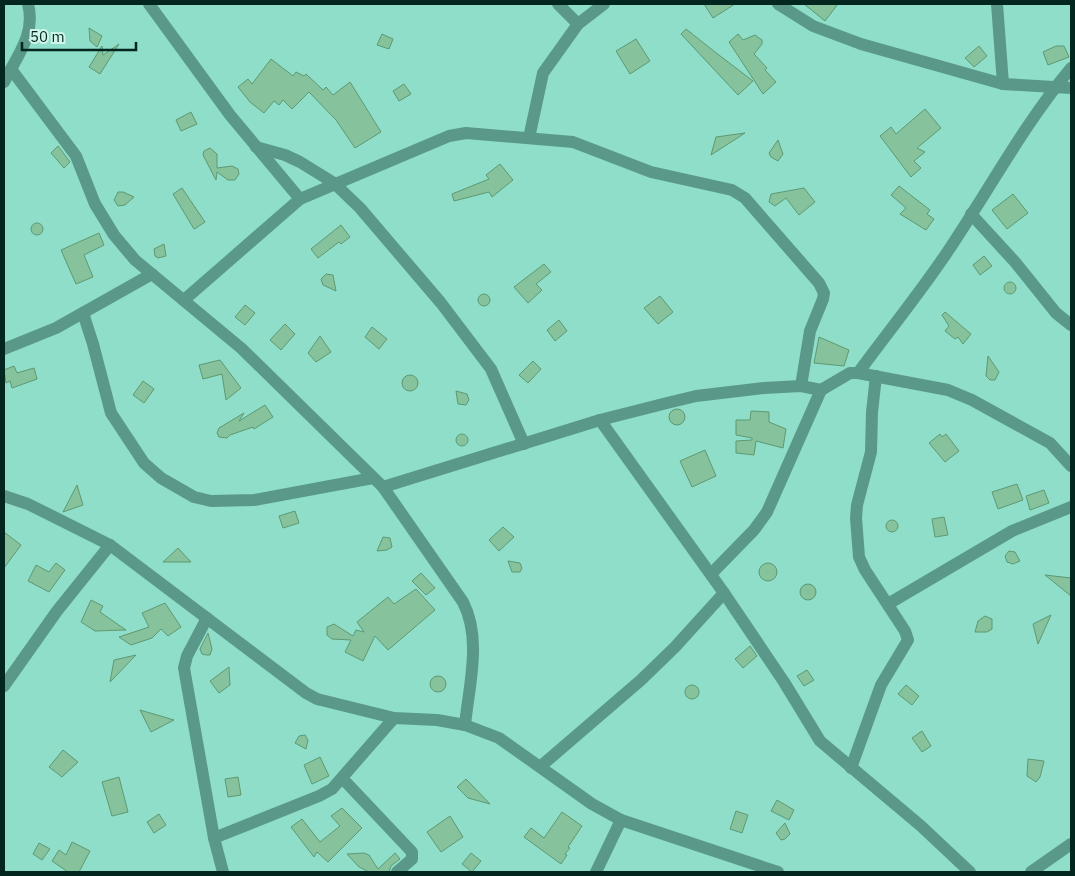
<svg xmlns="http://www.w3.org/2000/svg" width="1075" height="876" font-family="'IBM Plex Sans',sans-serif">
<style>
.building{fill:#86c39c;stroke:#5d9973}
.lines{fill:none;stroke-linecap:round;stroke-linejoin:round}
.minor{stroke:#5a9989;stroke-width:12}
</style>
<rect width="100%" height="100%" fill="#8edec9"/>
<g class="building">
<polygon points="704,4 735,4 713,18"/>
<polygon points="804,4 838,4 825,21"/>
<polygon points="89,28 102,36 97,47 90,41"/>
<polygon points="686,29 715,52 753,81 738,95 681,34"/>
<polygon points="382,34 393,39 389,49 377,45"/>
<polygon points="738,34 743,40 755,35 762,40 762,44 754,54 767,68 765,70 776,82 763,94 729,42"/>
<polygon points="636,39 650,61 630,74 616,51"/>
<polygon points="119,44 100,74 89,67 102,46 103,55"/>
<polygon points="979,46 987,56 974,67 965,58"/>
<polygon points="1056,46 1064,46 1069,57 1048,65 1043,52"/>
<polygon points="271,59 293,76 296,72 304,76 306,74 323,90 326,87 333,95 350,82 381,132 355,148 336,120 309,92 292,109 283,100 279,105 274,101 264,113 250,102 238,87 248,79 252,84"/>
<polygon points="404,84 411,94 399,101 393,91"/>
<polygon points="925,109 941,128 917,148 925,152 914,161 921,168 911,177 880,136 891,127 896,134"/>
<polygon points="191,112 197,124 181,131 176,120"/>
<polygon points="745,133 711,155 716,137"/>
<polygon points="778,140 783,154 778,161 771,157 769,153"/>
<polygon points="58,146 70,162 64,168 51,153"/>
<polygon points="210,148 217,154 217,168 232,166 238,169 239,174 235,180 228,180 217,172 216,180 203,155 204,151"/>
<polygon points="500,164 513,180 492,197 489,192 454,201 452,194 489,179 486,175"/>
<polygon points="899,186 930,210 927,214 934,219 926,230 900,214 906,208 891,195"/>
<polygon points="182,188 205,222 196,228 194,229 173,194"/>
<polygon points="804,188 815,202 799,215 786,198 775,206 769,202 771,194"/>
<polygon points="118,192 123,192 134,197 125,205 118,206 114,200"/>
<polygon points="1013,194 1028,213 1007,229 992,210"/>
<circle cx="37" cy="229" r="6"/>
<polygon points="341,225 350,237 341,244 339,242 318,258 311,249"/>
<polygon points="99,233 104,245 84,255 93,277 76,284 61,250"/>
<polygon points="164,244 166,256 158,258 155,256 154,249"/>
<polygon points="984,256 992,266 980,275 973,265"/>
<polygon points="544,264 551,272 536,284 542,290 528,303 514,287"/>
<polygon points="326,274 333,275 336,291 323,285 321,279"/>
<circle cx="1010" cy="288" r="6"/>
<circle cx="484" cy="300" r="6"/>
<polygon points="660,296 673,312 658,324 644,308"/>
<polygon points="245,305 255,313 245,325 235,317"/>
<polygon points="945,312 971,334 963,344 958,337 955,339 945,331 949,326 942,315"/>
<polygon points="559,320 567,331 555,341 547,330"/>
<polygon points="285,324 295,334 281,350 270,340"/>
<polygon points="372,327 387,339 379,349 365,337"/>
<polygon points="320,336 331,352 316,362 308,353"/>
<polygon points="819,337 849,350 844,366 814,363"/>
<polygon points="988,356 999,372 995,380 990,380 986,376"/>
<polygon points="220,360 241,388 226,400 222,374 203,379 199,365"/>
<polygon points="533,361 541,369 528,383 519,375"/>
<polygon points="14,366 17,373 34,368 37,379 12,388 10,381 6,383 4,370"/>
<circle cx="410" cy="383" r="8"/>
<polygon points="143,381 154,389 144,403 133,395"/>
<polygon points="456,391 467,394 469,400 466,405 458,404"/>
<polygon points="265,405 273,417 254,429 253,427 230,435 227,438 219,437 217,433 219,428 244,413 239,421"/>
<circle cx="677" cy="417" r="8"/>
<polygon points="751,411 769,412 769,422 786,429 783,448 756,441 754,455 736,453 736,441 752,440 752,438 736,435 736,420 750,420"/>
<circle cx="462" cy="440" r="6"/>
<polygon points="940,434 942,437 946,434 959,451 945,462 929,443"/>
<polygon points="705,450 716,476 692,487 680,461"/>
<polygon points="1017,484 1023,500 998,509 992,492"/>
<polygon points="77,485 83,505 63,512"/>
<polygon points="1044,490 1049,503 1030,510 1026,496"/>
<polygon points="295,511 299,523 283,528 279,516"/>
<polygon points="944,517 948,535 935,537 932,519"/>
<circle cx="892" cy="526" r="6"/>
<polygon points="503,527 514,537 499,551 489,540"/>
<polygon points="4,532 21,545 4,568"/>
<polygon points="383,537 390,538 392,547 387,550 377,551"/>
<polygon points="178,548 191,562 163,562"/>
<polygon points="1009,551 1015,552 1020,561 1013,564 1007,562 1005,556"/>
<polygon points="508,561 520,563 522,568 520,572 512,572"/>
<polygon points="56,563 65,570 49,592 28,581 36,565 49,572"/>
<circle cx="768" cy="572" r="9"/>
<polygon points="421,573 435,588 426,595 412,581"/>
<polygon points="1045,575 1071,578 1071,596"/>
<circle cx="808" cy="592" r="8"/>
<polygon points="416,589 435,610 388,650 375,636 363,661 345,652 351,640 332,639 327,635 327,627 334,624 353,636 356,630 364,632 357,622 383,601 388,597 394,604"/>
<polygon points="91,600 103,606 100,612 126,630 95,631 81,622"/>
<polygon points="165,603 181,627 168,636 161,629 152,638 131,645 119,637 149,627 142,613"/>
<polygon points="1051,615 1038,644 1033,624"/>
<polygon points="985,616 992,619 992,629 987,632 975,632 978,621"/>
<polygon points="208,633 212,649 210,655 206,655 202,654 200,649"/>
<polygon points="750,646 757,656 743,668 735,659"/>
<polygon points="136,655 110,682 114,660"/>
<polygon points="229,667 230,685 219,693 210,681"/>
<polygon points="807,670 814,680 804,686 797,676"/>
<circle cx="438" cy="684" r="8"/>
<circle cx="692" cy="692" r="7"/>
<polygon points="906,685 919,696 912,705 898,694"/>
<polygon points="140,710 174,720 151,732"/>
<polygon points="922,731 931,746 922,752 912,738"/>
<polygon points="305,735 308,740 306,749 295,743 299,736"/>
<polygon points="63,750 78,762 62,777 49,767"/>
<polygon points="320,757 329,776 312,784 304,765"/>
<polygon points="1028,759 1044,761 1040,777 1036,782 1027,776"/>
<polygon points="119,777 128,812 112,816 102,782"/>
<polygon points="238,777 241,795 228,797 225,779"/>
<polygon points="466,779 490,804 468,798 457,787"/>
<polygon points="777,800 794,810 789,820 771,811"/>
<polygon points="342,808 362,828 328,862 317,852 314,857 291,827 302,819 320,842 340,826 331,816"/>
<polygon points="736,811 748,815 742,833 730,829"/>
<polygon points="562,812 582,826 568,847 570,848 565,854 567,855 561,864 524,837 531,828 544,838"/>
<polygon points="159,814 166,825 154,833 147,822"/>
<polygon points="450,816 463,837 441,852 427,832"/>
<polygon points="785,823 790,834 785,839 781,840 776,833"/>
<polygon points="72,842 90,851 79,872 68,872 52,861 59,850 66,855"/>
<polygon points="39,843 50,849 42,860 33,854"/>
<polygon points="364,853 369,855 378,869 395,853 400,859 391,866 389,872 369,872 359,867 347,854"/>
<polygon points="471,853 481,861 472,872 462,864"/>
</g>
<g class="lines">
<g class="minor">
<polyline points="149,4 230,115 300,199"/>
<polyline points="558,4 578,24"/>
<polyline points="778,4 813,26 861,44 1003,84 1071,88"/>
<polyline points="997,4 1003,84"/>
<path d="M11 69 76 156 95 204 114 235 135 260 241 348 383 487 463 602C482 639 469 685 465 725"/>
<path d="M4 82C17 56 36 34 28 4"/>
<polyline points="529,138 543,73 578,24 604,4"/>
<polyline points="256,147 285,155 300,162 334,183 360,208 441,303 491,369 524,444"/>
<polyline points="971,214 1015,262 1056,313 1071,325"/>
<polyline points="184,300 300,199 449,136 466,133 573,142 651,172 732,190 745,198 819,283 824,293 823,299 810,331 801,386"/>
<polyline points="83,313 93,344 111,413 144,463 161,478 194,497 211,501 254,500 373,478"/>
<polyline points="4,349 56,328 152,274"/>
<path d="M858 373C888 332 920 293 948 251 989 190 1024 124 1071 68"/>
<polyline points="600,420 724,593 784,682 820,741 921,826 970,872"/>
<polyline points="383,487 600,420 667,403 696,396 764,388 801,386 821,390 850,373 858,373 948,390 972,400 1050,443 1071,466"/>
<polyline points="4,496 28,504 110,545 306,693 317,699 394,718 437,720 465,725 499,738 592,804 621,820 778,872"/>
<polyline points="711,574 754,530 767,512 821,390"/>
<polyline points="888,604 1012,531 1071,507"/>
<polyline points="207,618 187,656 184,668 214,838 223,872"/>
<polyline points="4,686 57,611 110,545"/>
<polyline points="541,766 641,680 675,647 724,593"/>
<polyline points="851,768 881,685 908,640 905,631 865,570 859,557 856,518 857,505 871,452 872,412 876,376"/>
<polyline points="343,779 412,852 412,859 397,872"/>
<polyline points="214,838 319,796 332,789 394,718"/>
<polyline points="596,872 621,820"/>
<polyline points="1031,872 1071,844"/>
</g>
</g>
<rect width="1075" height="876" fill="none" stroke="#03261f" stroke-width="10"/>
<path d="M22 42v8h114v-8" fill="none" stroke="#03261f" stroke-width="2.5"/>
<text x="30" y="42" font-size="15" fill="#03261f" stroke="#d0f6eb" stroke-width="4" paint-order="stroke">50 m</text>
</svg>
